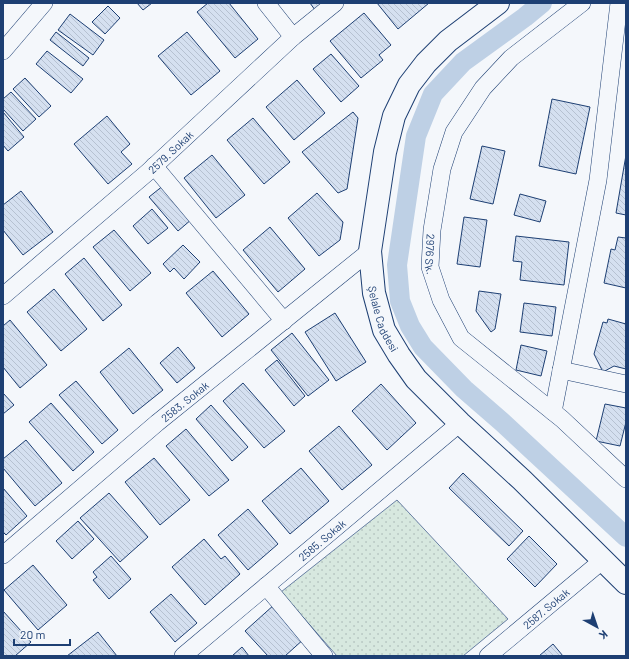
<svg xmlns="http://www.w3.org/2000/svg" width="629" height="659" font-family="Barlow,sans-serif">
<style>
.grass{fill:url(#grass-dots);stroke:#687fa3}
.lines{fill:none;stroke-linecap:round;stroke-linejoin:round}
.canal{stroke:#bed0e5;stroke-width:20}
.building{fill:url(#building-back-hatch);stroke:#1d3f73}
.street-casing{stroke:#1d3f73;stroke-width:18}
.secondary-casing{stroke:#1d3f73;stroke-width:24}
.street{stroke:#f4f7fb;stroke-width:17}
.secondary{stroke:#f4f7fb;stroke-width:22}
.labels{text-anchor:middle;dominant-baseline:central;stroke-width:3;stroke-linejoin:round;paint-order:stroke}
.street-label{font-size:11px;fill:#1d3f73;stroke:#f4f7fb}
</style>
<defs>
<pattern id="grass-dots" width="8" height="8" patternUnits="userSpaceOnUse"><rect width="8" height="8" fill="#d7e8df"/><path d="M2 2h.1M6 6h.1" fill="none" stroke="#b8c8c3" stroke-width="1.8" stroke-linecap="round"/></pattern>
<pattern id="building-back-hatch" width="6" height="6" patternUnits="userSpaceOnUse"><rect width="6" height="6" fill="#d5e0f0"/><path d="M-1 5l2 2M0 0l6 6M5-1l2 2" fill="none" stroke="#b6c1d1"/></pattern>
</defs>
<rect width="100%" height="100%" fill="#f4f7fb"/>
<polygon class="grass" points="397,500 508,619 463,656 337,656 281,592"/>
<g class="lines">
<polyline class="canal" points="542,3 525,17 463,62 433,94 416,136 397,265 400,301 410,326 423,347 464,389 502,422 626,537"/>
</g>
<g class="building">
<polygon points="137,3 152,3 143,10"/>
<polygon points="208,3 229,3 258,39 235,58 197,12"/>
<polygon points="310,3 324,3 315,10"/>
<polygon points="377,3 429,3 398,29"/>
<polygon points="108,6 120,18 105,34 92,22"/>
<polygon points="364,13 391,45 379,55 383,60 361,78 330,41"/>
<polygon points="70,14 104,40 93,55 58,30"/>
<polygon points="56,32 89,58 83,66 50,40"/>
<polygon points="187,32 220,71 191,95 158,56"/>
<polygon points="47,51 83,79 71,93 36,64"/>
<polygon points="331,54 359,86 341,102 313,69"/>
<polygon points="25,78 51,106 39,117 13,89"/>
<polygon points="297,80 325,113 294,140 266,107"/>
<polygon points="11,92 36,119 23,131 3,109 3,99"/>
<polygon points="552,99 590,107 576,174 539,166"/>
<polygon points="3,112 24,137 8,151 3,145"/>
<polygon points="353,112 358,118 347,189 338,193 302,152"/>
<polygon points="107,116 130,144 121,152 132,164 108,184 74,144"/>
<polygon points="253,118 290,162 264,184 227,140"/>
<polygon points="482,146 505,151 493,204 470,199"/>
<polygon points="212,155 245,195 216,218 184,178"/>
<polygon points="626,155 626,215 616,213"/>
<polygon points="164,185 192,219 178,231 149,197"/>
<polygon points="21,191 53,232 23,255 3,230 3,205"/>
<polygon points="317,193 343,222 340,240 319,256 288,218"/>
<polygon points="520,194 546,201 540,222 514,215"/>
<polygon points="152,209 168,228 148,244 133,226"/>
<polygon points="464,217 487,220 480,267 457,264"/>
<polygon points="270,227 305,269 278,292 243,250"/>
<polygon points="114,230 151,273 130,291 93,247"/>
<polygon points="516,236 569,242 564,285 520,280 522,262 513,261"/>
<polygon points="618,237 626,238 626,288 604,283 611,249 615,250"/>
<polygon points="183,245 200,262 184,279 174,268 170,272 163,264"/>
<polygon points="84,258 122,305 103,321 65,274"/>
<polygon points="213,271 249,314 222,337 186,293"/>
<polygon points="54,289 87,329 61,351 27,312"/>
<polygon points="479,291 501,294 495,329 491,332 476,311"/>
<polygon points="524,303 556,307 552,336 520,332"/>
<polygon points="335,313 366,362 336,381 305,332"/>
<polygon points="608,319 626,324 626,369 614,366 603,372 594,354 603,322 607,323"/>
<polygon points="10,320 47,365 20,388 3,367 3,326"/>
<polygon points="292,333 329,380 308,396 271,350"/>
<polygon points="521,345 547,351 541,376 516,370"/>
<polygon points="178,347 195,368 177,383 160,363"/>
<polygon points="129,348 163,390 133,414 100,372"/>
<polygon points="277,360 305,396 294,406 265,370"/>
<polygon points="76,381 118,430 102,444 59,395"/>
<polygon points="243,383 285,431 264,448 223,401"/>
<polygon points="381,384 416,423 387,450 352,411"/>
<polygon points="3,393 14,405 3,414"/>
<polygon points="51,403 94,452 73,471 29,422"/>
<polygon points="605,404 626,408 626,422 620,446 596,441"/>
<polygon points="211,405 248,447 232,461 196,419"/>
<polygon points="339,426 372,465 342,490 309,451"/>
<polygon points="186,429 229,480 209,496 166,446"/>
<polygon points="26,440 62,483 35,506 3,468 3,459"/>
<polygon points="154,458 190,500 160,525 125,482"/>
<polygon points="301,468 329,501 290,534 262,501"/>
<polygon points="463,473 523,531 509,546 449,488"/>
<polygon points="3,488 27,516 6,535 3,532"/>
<polygon points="109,493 148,537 120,562 80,518"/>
<polygon points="248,509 278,544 248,570 218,535"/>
<polygon points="78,521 94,539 72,559 56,541"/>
<polygon points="529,536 557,564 535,587 507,559"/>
<polygon points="204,539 221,559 225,556 240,574 205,605 172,567"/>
<polygon points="111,556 131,579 109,599 93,580 97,577 93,572"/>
<polygon points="33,565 67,605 38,630 4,590"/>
<polygon points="171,594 197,623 175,642 150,612"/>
<polygon points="275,604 305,638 285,656 268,656 245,631"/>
<polygon points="3,611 31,642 15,656 3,656"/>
<polygon points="98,632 117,656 67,656"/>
<polygon points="553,644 563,656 539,656"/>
<polygon points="242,647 249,656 232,656"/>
</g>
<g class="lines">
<g class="street-casing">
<g id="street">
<polyline points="266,3 293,37"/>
<path id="s1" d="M582 3 511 58 483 88 454 132 442 169 432 230 430 267 441 300 461 338 562 419 626 479"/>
<polyline points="3,51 44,3"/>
<polyline points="154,166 284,321"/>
<path id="s2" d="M3 296 148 172 293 37 335 3"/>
<polyline points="561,370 626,384"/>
<polyline points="553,412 598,180 619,3"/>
<path id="s3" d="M3 555 157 423 370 251"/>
<polyline points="266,586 324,656"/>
<path id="s4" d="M183 656 460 423"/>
<path id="s5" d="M488 656 603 560"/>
</g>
</g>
<g class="secondary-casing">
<g id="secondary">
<path id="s6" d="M498 3 448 41 426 63 409 85 394 116 385 152 370 251 374 293 384 330 399 355 416 379 460 423 522 480 626 583"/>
</g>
</g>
<use href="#street" class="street"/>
<use href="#secondary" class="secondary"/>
</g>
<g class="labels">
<g class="street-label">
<text stroke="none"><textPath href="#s2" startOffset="221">2579. Sokak</textPath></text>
<text stroke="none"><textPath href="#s1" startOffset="308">2976 Sk.</textPath></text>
<text stroke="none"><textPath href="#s6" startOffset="363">Şelale Caddesi</textPath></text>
<text stroke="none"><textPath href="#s3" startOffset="238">2583. Sokak</textPath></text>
<text stroke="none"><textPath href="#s4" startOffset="181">2585. Sokak</textPath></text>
<text stroke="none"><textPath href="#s5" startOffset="75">2587. Sokak</textPath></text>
</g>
</g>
<rect width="629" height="659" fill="none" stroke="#1d3f73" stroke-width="8"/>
<g transform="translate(597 627) rotate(140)" stroke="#f4f7fb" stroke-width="3" paint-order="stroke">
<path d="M0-3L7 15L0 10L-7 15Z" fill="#1d3f73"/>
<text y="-6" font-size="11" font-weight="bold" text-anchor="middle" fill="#1d3f73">K</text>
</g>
<path d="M14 639v6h56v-6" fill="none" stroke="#1d3f73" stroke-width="2"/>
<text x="20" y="639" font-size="12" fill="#1d3f73" stroke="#f4f7fb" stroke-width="3" paint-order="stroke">20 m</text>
</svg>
